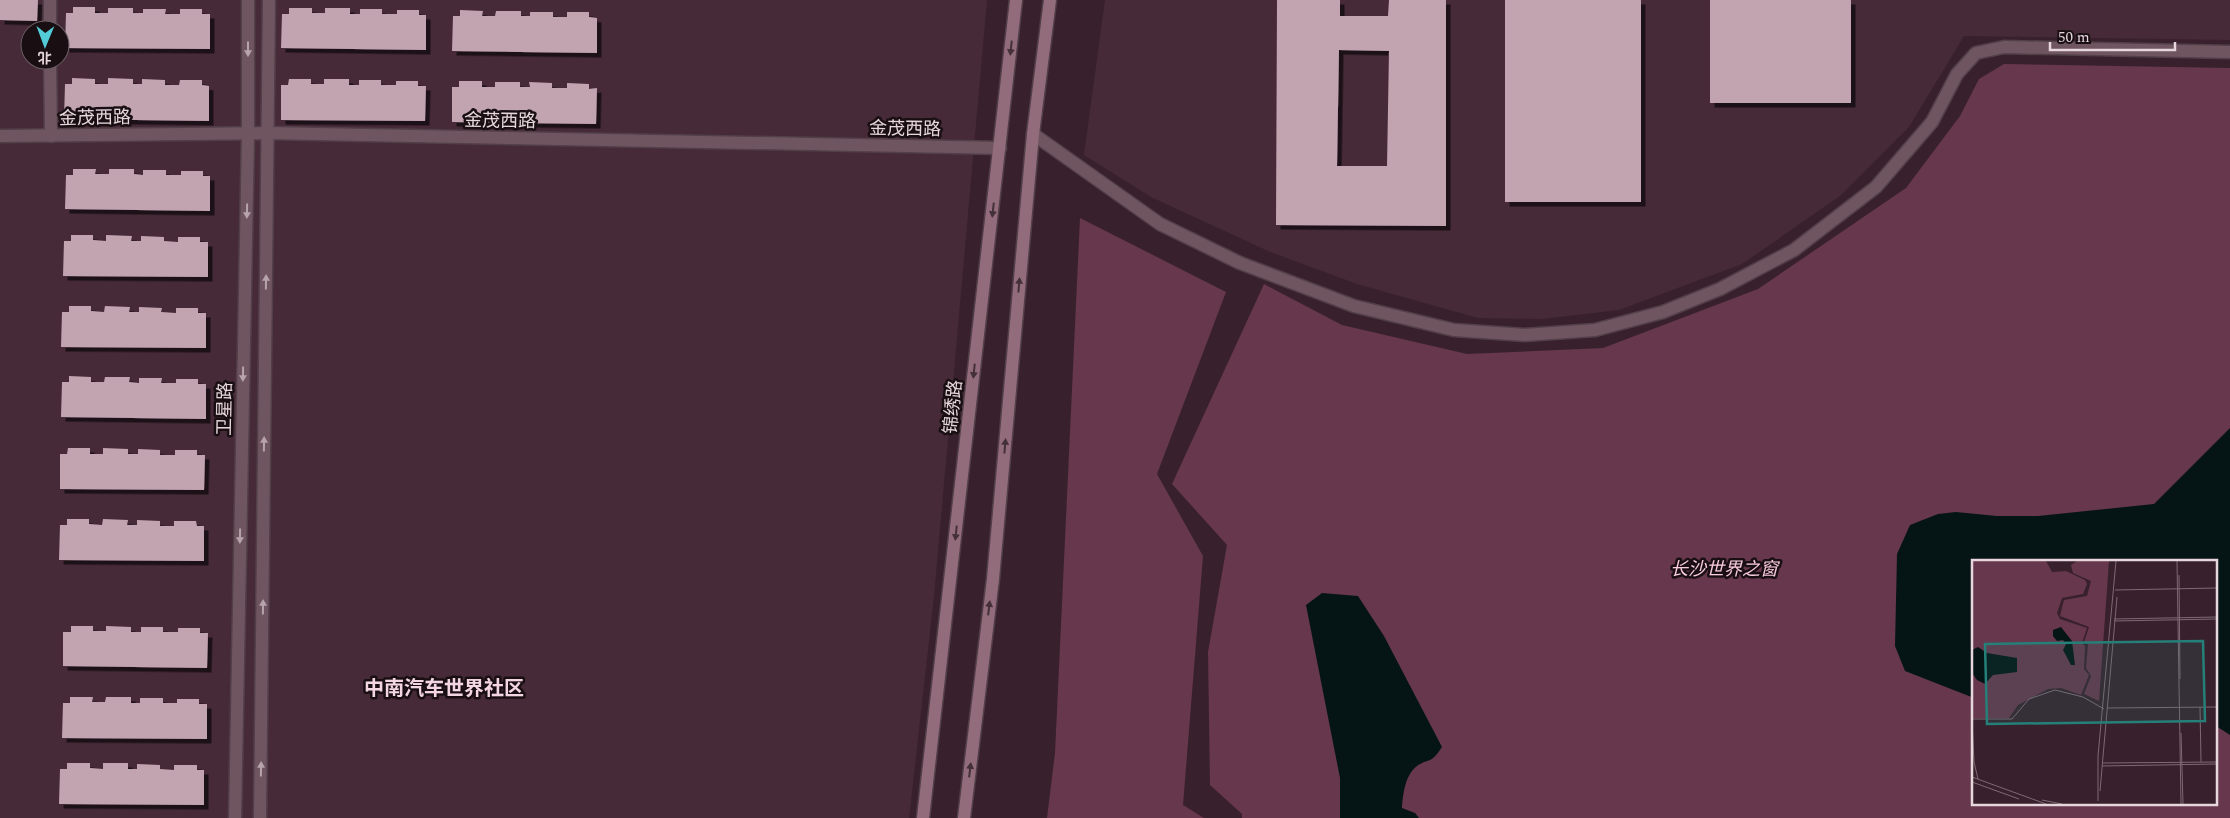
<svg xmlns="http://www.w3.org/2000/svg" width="2230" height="818" font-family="Spectral,'Noto Sans SC',serif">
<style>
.built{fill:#462a37;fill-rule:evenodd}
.green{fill:#66374d;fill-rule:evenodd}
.water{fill:#051516}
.building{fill:#c1a4b0;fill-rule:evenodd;filter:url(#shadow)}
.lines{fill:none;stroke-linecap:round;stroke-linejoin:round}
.minor-casing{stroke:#523f48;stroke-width:15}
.tertiary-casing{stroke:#523f48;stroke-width:15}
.secondary-casing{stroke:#523f48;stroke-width:15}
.minor{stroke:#6f5560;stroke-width:12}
.tertiary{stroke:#6f5560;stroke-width:12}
.secondary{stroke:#936c7c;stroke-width:12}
.oneway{fill:#443038}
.oneway2{fill:#b7a3ab}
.labels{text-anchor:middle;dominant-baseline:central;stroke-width:5;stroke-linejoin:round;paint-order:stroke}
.street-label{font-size:18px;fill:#e7d7dd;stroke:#190f13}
.park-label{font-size:18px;font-style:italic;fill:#f8cadd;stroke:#190f13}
.quarter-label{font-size:20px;font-weight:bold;fill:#f4d5e2;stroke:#190f13}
.inset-road{fill:none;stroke:#7e6a73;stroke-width:1}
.view{fill:#258079;fill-opacity:0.15;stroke:#258079;stroke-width:2.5}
.inset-edge{fill:none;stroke:#e7d7dd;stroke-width:2.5}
</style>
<defs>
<filter id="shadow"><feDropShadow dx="4.5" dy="4.5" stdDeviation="0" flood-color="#0009"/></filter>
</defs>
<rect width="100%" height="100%" fill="#38212c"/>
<g class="built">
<path d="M0 0H987L934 596 909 818H0ZM30 30H60V60H30Z"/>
<polygon points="1105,0 2230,0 2230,40 1964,36 1909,127 1840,196 1742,264 1619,310 1542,319 1478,318 1357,284 1268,251 1151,197 1084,155"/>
</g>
<g class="green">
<path d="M2004 64 2230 68V818H1242V814L1210 785 1208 652 1227 545 1172 484 1264 284 1342 325 1467 354 1603 348 1758 289 1906 188 1960 116 1979 79ZM1974 562H2216V804H1974Z"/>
<polygon points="1080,218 1226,292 1157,474 1203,556 1183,805 1204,818 1047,818 1055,753"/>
</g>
<g class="water">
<polygon points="2230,428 2230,735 2216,726 2216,562 1974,562 1974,698 1905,671 1895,646 1897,554 1910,525 1938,514 1956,512 1997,516 2038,516 2154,504"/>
<path d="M1322 593 1358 596 1384 636 1442 747C1430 765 1431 757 1417 766 1405 775 1403 794 1402 808L1415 813 1419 818H1340V778L1306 605Z"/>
</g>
<g class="building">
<polygon points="0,0 38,0 37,21 0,20"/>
<path d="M1277 0H1340V16H1388L1389 0H1446V226L1276 225ZM1339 50 1389 51 1387 166H1337Z"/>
<rect x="1505" y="0" width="136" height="202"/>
<rect x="1710" y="0" width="141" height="103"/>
<polygon points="73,7 95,7 95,13 108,13 108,8 133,8 133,13 143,13 143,9 166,9 165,14 180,14 180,9 202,9 202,14 210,14 210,49 65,48 66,13 73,13"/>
<polygon points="289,8 312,8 312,13 325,13 325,8 350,8 350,14 360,14 360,9 382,9 382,14 397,14 397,10 419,10 419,15 426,15 426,50 281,48 282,14 289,14"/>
<polygon points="460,10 483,11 482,16 495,16 496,11 521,11 521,16 530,16 530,12 553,12 553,17 567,17 567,12 589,12 589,17 597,18 597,53 452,51 453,16 460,16"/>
<polygon points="72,78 95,79 95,84 108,84 108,78 133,79 133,84 142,84 142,79 165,80 165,85 179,85 180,80 202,80 202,85 209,86 209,121 64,119 65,84 72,84"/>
<polygon points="289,79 311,79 311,84 324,84 324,79 349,79 349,85 359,85 359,80 381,80 381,85 396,85 396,81 418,81 418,86 426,86 425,121 281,120 281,85 288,85"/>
<polygon points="459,81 482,81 482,87 495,87 495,82 520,82 520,87 530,87 529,82 552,83 552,88 567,88 567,83 589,84 589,89 597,88 596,124 452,122 452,87 459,87"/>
<polygon points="73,169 96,169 95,174 109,174 109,169 134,169 134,174 143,175 143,170 166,170 166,175 181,175 181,171 203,171 203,176 210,176 210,211 65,209 66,175 73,175"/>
<polygon points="71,235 93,235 93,240 106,241 106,235 132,236 131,241 141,241 141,236 164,237 164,241 178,242 178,237 200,237 200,242 208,242 208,277 63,276 64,241 71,241"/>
<polygon points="69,306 91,306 91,311 104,312 105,306 130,307 129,312 139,312 139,307 162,308 161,312 176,313 176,308 198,308 198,313 206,313 206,348 61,347 62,312 69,312"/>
<polygon points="69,376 91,377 91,382 104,382 105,377 130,377 129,382 139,383 139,378 162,378 161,383 176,383 176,379 198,379 198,384 206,384 206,419 61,417 62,382 69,382"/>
<polygon points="68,448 90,448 90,454 103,454 103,448 128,449 128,454 138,454 138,449 160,450 160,455 175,455 175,450 197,450 197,455 205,455 204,490 60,489 60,454 67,454"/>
<polygon points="67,519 89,519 89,524 102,525 103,519 128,520 127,525 137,525 137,520 160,521 160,526 174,526 174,521 196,521 197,526 204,526 204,561 59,560 60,525 67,525"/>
<polygon points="71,626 93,626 93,631 106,631 106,626 131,627 131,632 141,632 141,627 163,627 163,632 178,632 178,628 200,628 200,633 208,633 207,668 63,666 63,632 71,632"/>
<polygon points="70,697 93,697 92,702 105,702 106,697 131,697 131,703 140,703 140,698 163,698 163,703 177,703 177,699 199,699 199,704 207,704 207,739 62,738 63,703 70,703"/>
<polygon points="67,763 90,763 90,768 103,769 103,763 128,763 128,769 137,769 137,764 160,765 160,769 174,770 174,765 197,765 197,770 204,770 204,805 59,804 60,769 67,769"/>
</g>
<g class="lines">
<g class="minor-casing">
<g id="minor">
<polyline points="50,0 50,30"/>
<polyline points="50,60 51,136"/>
<polyline points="1033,134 1160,224 1240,263 1354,306 1454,330 1525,335 1595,330 1663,312 1720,289 1794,250 1876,187 1932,122 1957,74 1976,53 2004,47 2230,52"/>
<polyline points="0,136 268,133 1000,148"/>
</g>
</g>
<g class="tertiary-casing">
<g id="tertiary">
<polyline points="235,818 248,134 248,0"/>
<polyline points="260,818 269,0"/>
</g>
</g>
<g class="secondary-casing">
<g id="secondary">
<polyline points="923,818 1016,0"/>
<polyline points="964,818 993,579 1033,134 1050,0"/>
</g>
</g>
<use href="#minor" class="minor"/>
<use href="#tertiary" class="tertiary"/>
<use href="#secondary" class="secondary"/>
</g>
<defs><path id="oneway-solid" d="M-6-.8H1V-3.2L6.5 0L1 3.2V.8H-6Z" transform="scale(1.25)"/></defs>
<g class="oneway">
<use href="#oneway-solid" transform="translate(1011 48) rotate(96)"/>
<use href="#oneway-solid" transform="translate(993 210) rotate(96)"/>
<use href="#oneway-solid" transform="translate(1019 285) rotate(-85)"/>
<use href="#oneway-solid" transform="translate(974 371) rotate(96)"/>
<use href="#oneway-solid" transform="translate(1005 446) rotate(-85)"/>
<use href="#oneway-solid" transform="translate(956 533) rotate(96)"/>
<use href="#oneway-solid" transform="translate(989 608) rotate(-83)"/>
<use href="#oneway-solid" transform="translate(970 770) rotate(-83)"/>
</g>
<g class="oneway2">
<use href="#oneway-solid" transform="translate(248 49) rotate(90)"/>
<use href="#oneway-solid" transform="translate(247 211) rotate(91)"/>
<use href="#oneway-solid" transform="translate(266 282) rotate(-89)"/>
<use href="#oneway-solid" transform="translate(243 374) rotate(91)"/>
<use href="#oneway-solid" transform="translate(264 444) rotate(-89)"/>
<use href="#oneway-solid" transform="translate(240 536) rotate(91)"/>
<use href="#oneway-solid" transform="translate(263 607) rotate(-89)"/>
<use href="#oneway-solid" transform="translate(261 769) rotate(-89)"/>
</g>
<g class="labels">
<g class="street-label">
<text transform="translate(95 118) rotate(-1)">金茂西路</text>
<text transform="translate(500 121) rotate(1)">金茂西路</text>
<text transform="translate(905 129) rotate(1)">金茂西路</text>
<text transform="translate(953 407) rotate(-84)">锦绣路</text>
<text transform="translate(225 409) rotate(-89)">卫星路</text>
</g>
<g class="park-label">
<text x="1724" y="569">长沙世界之窗</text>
</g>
<g class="quarter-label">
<text x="444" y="689">中南汽车世界社区</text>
</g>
</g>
<g transform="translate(1972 560)">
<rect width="245" height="245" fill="#38212c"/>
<path d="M0 1H74L80 12 94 11 113 20 115 24 111 34 90 38 85 53 88 59 115 68 110 83 113 86 112 109 117 115 109 135 89 128 76 129 46 145 37 158H0ZM105 1H137L127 141 112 134 119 116 114 108 116 84 112 82 117 67 88 56 92 40 115 36 119 21 101 13 99 5Z" fill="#66374d"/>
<path d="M89 67 100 81 103 105H99L91 90 94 84 91 80 85 81 81 76V70ZM6 87 15 93 45 98V112L21 115 13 124 5 120 0 113V90Z" fill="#051516"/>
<path class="inset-road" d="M205 1 209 244M207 15 208 119M143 30 245 28M142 59 245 57M142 61 245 59M228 147 229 202M135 148 245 147M0 159H40L57 139 83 130 111 137 132 149M0 160 2 202 6 219M209 173 211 244M131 203 245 202M130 206 245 204M0 217 74 244M0 222 47 239M128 231 145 37M70 240 90 244M126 241V196L144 1"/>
<path class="view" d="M231 81 233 161 15 164 13 84Z"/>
<rect width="245" height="245" class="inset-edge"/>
</g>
<g transform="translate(45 45) rotate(181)"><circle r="24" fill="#190f13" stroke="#6b5f64"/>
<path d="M0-4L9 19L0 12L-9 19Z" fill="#52ccd6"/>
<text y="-8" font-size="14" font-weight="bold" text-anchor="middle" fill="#e7d7dd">北</text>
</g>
<path d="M2050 42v8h125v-8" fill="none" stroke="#e7d7dd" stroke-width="2.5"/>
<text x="2058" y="42" font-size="15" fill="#e7d7dd" stroke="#190f13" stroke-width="4" paint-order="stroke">50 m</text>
</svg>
